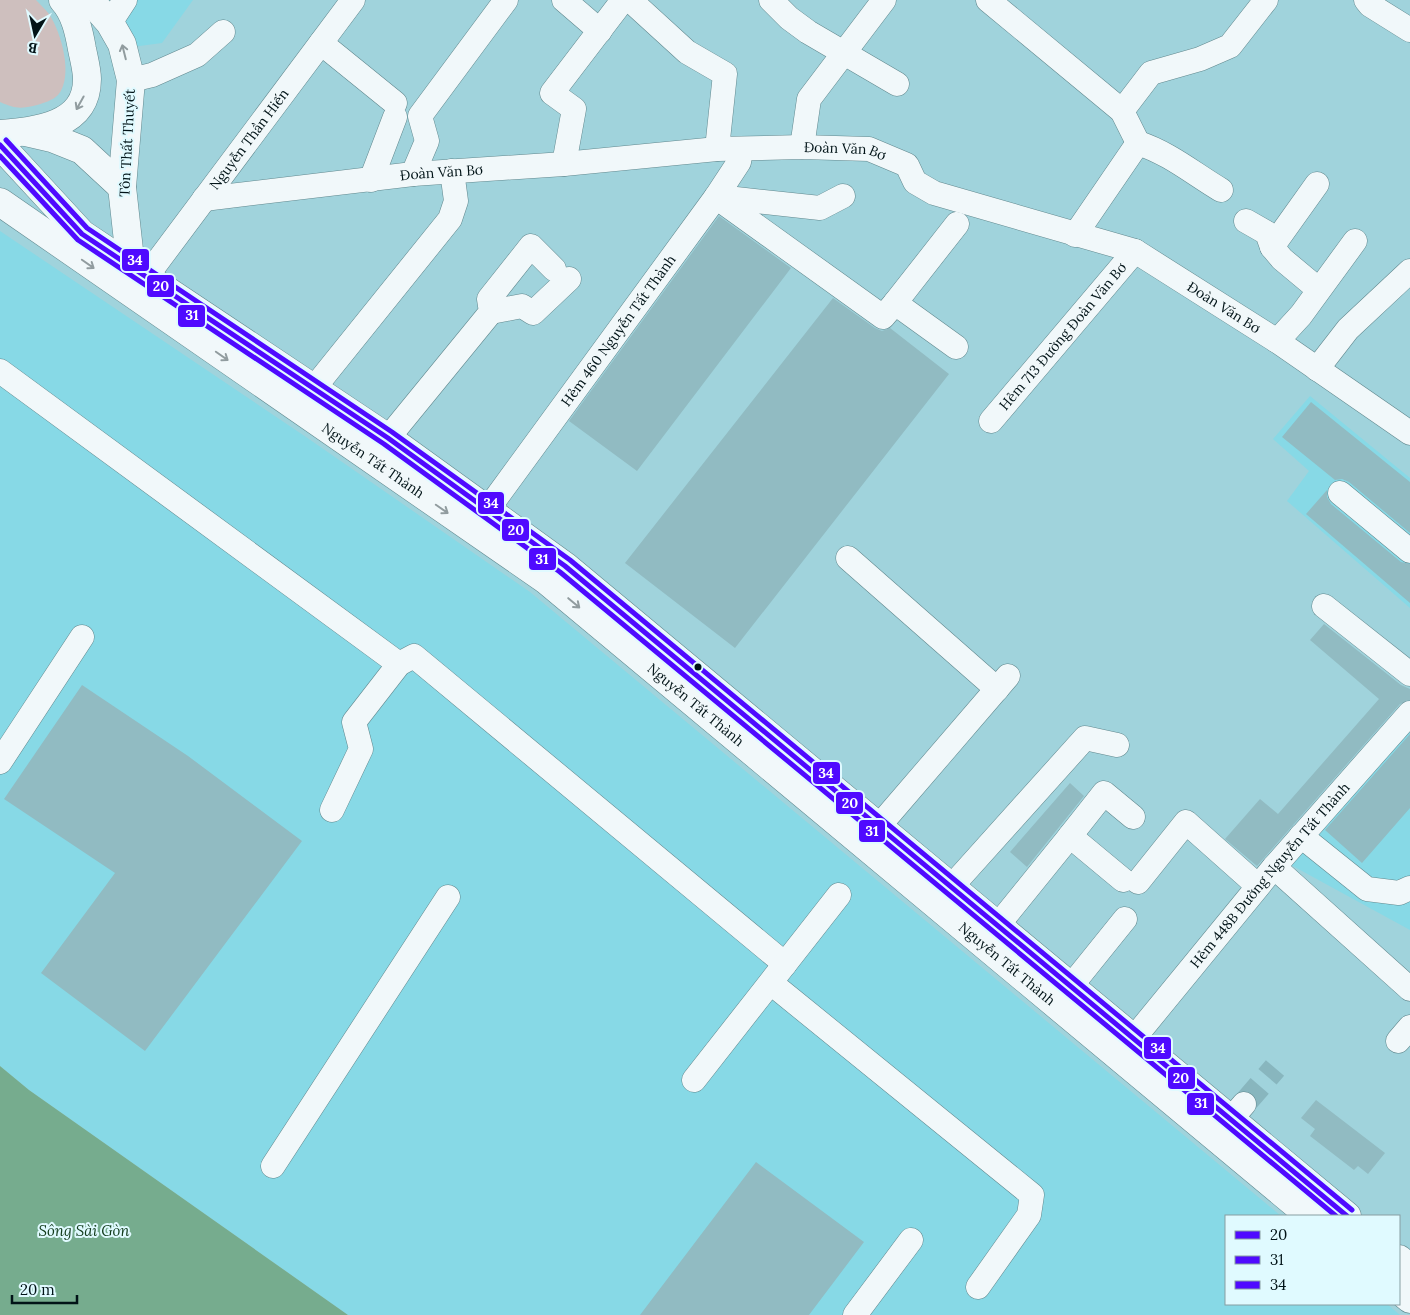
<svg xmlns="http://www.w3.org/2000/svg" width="1410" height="1315" viewBox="0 0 1410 1315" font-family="Lora,serif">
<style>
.built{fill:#87d9e6}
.green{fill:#cebfbe}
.water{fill:#76ac8e}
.building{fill:#91bbc2}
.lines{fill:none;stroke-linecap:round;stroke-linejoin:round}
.minor-tunnel{stroke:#88b6be;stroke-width:24;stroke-dasharray:24 12;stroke-linecap:butt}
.minor-casing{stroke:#61888e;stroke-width:25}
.major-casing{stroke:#61888e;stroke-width:29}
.minor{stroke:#f1f8fa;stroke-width:24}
.major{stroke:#f1f8fa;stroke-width:28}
.bus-1-casing{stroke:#e0faff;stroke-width:9}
.bus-2-casing{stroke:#e0faff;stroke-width:9}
.bus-3-casing{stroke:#e0faff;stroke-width:9}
.bus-1{stroke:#4f0aff;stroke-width:5}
.bus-2{stroke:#4f0aff;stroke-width:5}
.bus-3{stroke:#4f0aff;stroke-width:5}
.oneway{stroke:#919c9f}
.bus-dot{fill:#011317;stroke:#e0faff;stroke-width:2}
.labels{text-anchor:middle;stroke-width:4;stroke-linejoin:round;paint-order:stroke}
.street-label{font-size:14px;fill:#011317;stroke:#e0faff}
.water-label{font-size:15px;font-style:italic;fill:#103a1a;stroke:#e0faff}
.line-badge{stroke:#e0faff;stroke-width:2}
.badge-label{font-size:14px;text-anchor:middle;font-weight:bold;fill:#fff}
</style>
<rect width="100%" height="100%" fill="#a0d3dc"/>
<!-- built -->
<path class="built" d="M103,0H193L162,43L132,47Z
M0,231L306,437L530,592L1281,1216H1226V1304H1387L1400,1315H348L29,1090L0,1066Z
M1310,396L1410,478V608L1287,501L1309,471L1273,439Z
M1410,729V930L1291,865Z"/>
<!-- green -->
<path class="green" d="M0,0H36C40,4 45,9 49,14C61,32 74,76 58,95C53,100 44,103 37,105C20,109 16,109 0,102Z"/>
<!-- water -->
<path class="water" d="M0,1066L29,1090L348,1315H0Z"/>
<!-- building -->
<path class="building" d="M719,216L791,268L637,471L569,421Z
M833,298L875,328L882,331L890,328L949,374L735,648L625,563Z
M1311,402L1410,482V533L1349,482L1342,479L1335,480L1282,437Z
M1327,490V497L1331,504L1401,562L1410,564V603L1306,514Z
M1324,624L1401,685L1410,689V700L1400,704L1257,866L1225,839L1260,799L1278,814L1379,699L1310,640Z
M82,685L188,756L302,841L145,1051L41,973L115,873L4,799Z
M1410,734V808L1362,863L1325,830Z
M1070,783L1084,796L1027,867L1010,852Z
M1316,1100L1385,1153L1368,1174L1358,1166L1354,1170L1310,1136L1315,1129L1301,1118Z
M756,1162L864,1242L809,1315H640Z"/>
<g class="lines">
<!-- minor-tunnel -->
<path class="minor-tunnel" d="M1244,1104L1275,1068"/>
<defs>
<g id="minor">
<path d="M564,0L600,31"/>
<path d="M630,0L687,52L725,74L717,149"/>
<path d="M771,0L789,18L808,32L897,84"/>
<path d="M988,0L1122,111L1138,143"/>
<path d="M1366,0L1370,5L1410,30"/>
<path d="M110,23L125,0"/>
<path d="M321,43L395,103"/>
<path d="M131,80L152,75L197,55L223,32"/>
<path d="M1122,111L1151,73L1200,59L1230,46L1266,0"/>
<path d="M1138,143C1169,153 1194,174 1221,190"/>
<path d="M802,147L809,99L884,0"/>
<path d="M564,164L574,109L552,93L623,0"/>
<path d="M413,174L427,141L420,116L506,0"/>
<path d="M371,180L395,117"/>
<path d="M1317,184L1272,247L1282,259L1318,289"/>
<path d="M716,197L883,317L895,303L956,347"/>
<path d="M718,197L820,208L843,196"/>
<path id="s1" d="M204,199L413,174L564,164L717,149L802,147L869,149L907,165L915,182L934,193L1135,251L1277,341L1410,433"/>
<path d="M1246,221L1267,233L1272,247"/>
<path d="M1075,235L1138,143"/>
<path id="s2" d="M146,277L353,0"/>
<path d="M895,303L957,224"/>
<path d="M491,312L522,306L533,313L569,279"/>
<path d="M1277,341L1301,315L1355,241"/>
<path d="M1317,369L1348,329L1410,271"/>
<path d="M0,371L399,664"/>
<path d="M314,388L450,219L456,201L452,171"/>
<path id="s3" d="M991,421L1135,251"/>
<path d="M388,438L491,312L489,299L531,246L554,269"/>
<path d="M1340,493L1410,551"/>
<path id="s4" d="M488,509L716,197L739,162L741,149"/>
<path d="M848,558L997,689"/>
<path d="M1324,606L1410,674"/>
<path d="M0,762L82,637"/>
<path d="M332,810L361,749L354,722L399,664L414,656L785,964"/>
<path d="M879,826L1008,676"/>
<path d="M1070,836L1104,793L1133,817"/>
<path d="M1301,836L1367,889L1399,893L1410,888"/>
<path d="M1274,867L1410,989"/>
<path d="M1138,882L1186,822L1258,886"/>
<path d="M952,886L1085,738L1117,745"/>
<path d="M998,925L1070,836L1123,880"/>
<path d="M771,983L1032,1195L1029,1215L978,1287"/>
<path d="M1071,986L1125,919"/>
<path id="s5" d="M1134,1038L1274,867L1410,713"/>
<path d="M1398,1041L1410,1027"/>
<path d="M694,1080L839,895"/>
<path d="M1231,1119L1244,1104"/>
<path d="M273,1166L448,897"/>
<path d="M855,1315L911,1240"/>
</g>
<g id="major">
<path d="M90,0L110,23L122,44L131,80L122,187L131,268"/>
<path d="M26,132L52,138L82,150L122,187"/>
<path d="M0,134C35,131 87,127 87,79C87,70 84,59 82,49C79,32 75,13 63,0"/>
<path d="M0,145L82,234L388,438L565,566L1347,1216"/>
<path id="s6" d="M0,202L546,580L1310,1216"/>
<path d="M1399,1259L1410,1268"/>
<path d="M1399,1290L1410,1299"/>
</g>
</defs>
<!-- minor casing -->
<use href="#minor" class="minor-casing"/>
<!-- major casing -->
<use href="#major" class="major-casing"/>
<!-- minor -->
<use href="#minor" class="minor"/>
<!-- major -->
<use href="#major" class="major"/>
<defs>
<path id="bus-1" d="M0,145L82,234L388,438L565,566L1347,1216"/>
<path id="bus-2" d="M0,156L78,240L384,444L560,572L1336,1216"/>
<path id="bus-3" d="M6,140L87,228L392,432L570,560L1352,1210"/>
</defs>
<!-- bus-1 casing -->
<use href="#bus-1" class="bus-1-casing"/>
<!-- bus-2 casing -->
<use href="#bus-2" class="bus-2-casing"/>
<!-- bus-3 casing -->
<use href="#bus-3" class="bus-3-casing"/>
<!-- bus-1 -->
<use href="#bus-1" class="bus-1"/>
<!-- bus-2 -->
<use href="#bus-2" class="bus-2"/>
<!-- bus-3 -->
<use href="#bus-3" class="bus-3"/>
</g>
<!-- one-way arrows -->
<defs><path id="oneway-shaft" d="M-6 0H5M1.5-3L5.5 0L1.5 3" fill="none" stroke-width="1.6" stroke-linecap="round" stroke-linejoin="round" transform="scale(1.25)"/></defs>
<g class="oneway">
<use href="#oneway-shaft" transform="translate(124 52) rotate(-104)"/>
<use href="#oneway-shaft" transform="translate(80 103) rotate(119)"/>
<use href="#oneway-shaft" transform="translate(88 264) rotate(35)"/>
<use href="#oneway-shaft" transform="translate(222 356) rotate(35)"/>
<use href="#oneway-shaft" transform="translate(442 509) rotate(35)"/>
<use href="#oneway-shaft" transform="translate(574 603) rotate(40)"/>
</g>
<!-- markers -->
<circle class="bus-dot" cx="698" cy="667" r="4.5"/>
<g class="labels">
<!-- street labels -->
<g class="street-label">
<text dy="5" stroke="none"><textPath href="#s2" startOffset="172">Nguyễn Thần Hiến</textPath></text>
<text transform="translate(127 143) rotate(-87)" y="5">Tôn Thất Thuyết</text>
<text dy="5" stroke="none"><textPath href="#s1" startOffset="644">Đoàn Văn Bơ</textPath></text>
<text dy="5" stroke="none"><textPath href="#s1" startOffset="239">Đoàn Văn Bơ</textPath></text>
<text dy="5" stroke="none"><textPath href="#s1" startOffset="1064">Đoàn Văn Bơ</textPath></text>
<text dy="5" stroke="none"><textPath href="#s4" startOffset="221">Hẻm 460 Nguyễn Tất Thành</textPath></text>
<text dy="5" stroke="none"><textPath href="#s3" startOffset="111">Hẻm 713 Đường Đoàn Văn Bơ</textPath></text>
<text dy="5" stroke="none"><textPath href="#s6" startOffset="454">Nguyễn Tất Thành</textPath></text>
<text dy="5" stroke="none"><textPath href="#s6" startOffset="859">Nguyễn Tất Thành</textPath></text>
<text dy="5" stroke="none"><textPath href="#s5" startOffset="212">Hẻm 448B Đường Nguyễn Tất Thành</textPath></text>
<text dy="5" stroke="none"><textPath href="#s6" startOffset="1264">Nguyễn Tất Thành</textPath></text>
</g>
<!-- water labels -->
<g class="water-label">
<text x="84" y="1236">Sông Sài Gòn</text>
</g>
</g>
<g class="line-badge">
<rect x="121" y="248" width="29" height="24" rx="5" fill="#4f0aff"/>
<rect x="146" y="274" width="29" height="24" rx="5" fill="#4f0aff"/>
<rect x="177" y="304" width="29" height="24" rx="5" fill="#4f0aff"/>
<rect x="477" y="491" width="28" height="24" rx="5" fill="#4f0aff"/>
<rect x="501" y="518" width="29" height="24" rx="5" fill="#4f0aff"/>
<rect x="528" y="547" width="29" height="24" rx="5" fill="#4f0aff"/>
<rect x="812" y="761" width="29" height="24" rx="5" fill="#4f0aff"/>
<rect x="835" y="791" width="29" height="24" rx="5" fill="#4f0aff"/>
<rect x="858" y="819" width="28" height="24" rx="5" fill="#4f0aff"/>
<rect x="1143" y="1036" width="29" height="24" rx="5" fill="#4f0aff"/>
<rect x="1167" y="1066" width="29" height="24" rx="5" fill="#4f0aff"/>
<rect x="1186" y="1092" width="29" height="24" rx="5" fill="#4f0aff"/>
</g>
<g class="badge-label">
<text x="135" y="265">34</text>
<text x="161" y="291">20</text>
<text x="192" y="320">31</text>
<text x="491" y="508">34</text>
<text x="516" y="535">20</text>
<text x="542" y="564">31</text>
<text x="826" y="778">34</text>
<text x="850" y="808">20</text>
<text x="872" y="836">31</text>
<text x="1158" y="1053">34</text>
<text x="1181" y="1083">20</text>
<text x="1201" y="1108">31</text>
</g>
<!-- legend -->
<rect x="1225" y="1215" width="175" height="90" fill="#e0faff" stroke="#879ea2"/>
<rect x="1235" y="1231" width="25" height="8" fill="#4f0aff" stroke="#879ea2"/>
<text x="1270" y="1240" font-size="15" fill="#011317">20</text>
<rect x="1235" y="1256" width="25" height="8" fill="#4f0aff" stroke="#879ea2"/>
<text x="1270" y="1265" font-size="15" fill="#011317">31</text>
<rect x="1235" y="1281" width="25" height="8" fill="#4f0aff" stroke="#879ea2"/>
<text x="1270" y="1290" font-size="15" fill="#011317">34</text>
<!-- north arrow -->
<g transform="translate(35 35) rotate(189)" stroke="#e0faff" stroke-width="4" paint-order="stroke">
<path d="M0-4L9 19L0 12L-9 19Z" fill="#011317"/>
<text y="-8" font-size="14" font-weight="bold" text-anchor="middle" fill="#011317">B</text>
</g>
<!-- scale -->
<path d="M12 1295v8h65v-8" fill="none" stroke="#011317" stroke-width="2.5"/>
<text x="20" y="1295" font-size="15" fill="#011317" stroke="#e0faff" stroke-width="4" paint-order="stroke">20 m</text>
</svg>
